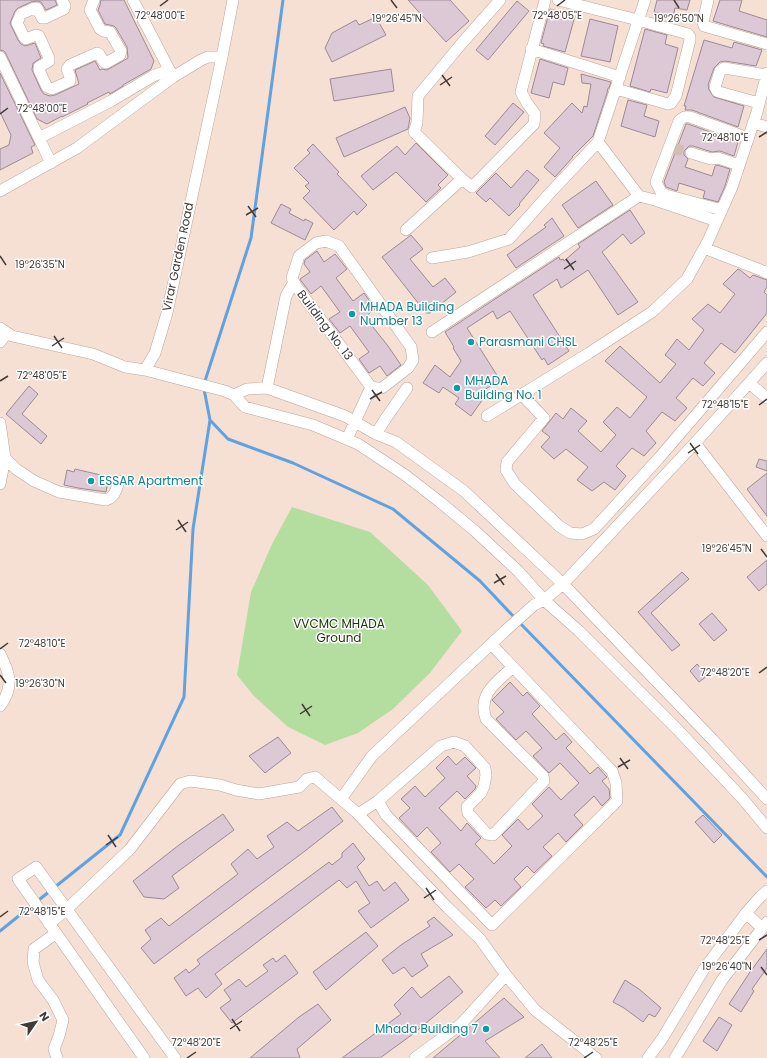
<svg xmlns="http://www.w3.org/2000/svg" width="767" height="1058" viewBox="0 0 767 1058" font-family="Poppins,sans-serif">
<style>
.green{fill:#b4de9f}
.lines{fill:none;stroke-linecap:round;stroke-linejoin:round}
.stream{stroke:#5fa2e2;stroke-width:3}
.building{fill:#ddc8d5;stroke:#9d8995}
.minor-tunnel{stroke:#d2bfb4;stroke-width:11;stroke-dasharray:11 5.5;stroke-linecap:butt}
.minor-casing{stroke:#baa59a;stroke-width:12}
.minor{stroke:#fff;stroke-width:11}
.ticks{fill:none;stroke:#433a36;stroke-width:1.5}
.culture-dot{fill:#0f9aa8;stroke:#fff;stroke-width:1.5}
.labels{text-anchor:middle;stroke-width:3;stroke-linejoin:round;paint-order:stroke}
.street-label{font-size:12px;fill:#433a36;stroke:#fff}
.culture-label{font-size:12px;fill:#0d838f;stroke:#fff;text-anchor:start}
.park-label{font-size:12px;fill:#163500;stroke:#fff}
.ticks-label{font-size:10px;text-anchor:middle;fill:#433a36;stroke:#fff;stroke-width:3;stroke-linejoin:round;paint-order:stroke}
</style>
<rect width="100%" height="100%" fill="#f6e0d4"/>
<!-- green -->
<path class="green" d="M292,507L370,532L428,585L462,631L430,673L393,709L358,733L325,745L288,727L253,695L237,675L251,592L272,544Z"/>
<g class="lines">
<!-- stream -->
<path class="stream" d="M204,384L251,238L283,0
M204,389L210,420L228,439L293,463L393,509L480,581L515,618
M519,622L767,877
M0,931L120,835L184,697L193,529L210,420"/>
</g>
<!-- building -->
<path class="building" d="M0,0H55L57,5L46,10L41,2L37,1L31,2L18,8L15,11L10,23L18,40L21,44L25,46L35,43L41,58L33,63L32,70L41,90L44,94L50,96L55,95L79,84L75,70L95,61L100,70L102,69L107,70L123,61L128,58L127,47L116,28L114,26L105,24L98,10L100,5L101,0H124L154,61L151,69L123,85V86L110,94L109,92L87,103L88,104L62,117V116L47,124L37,119L6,54L4,51L0,50Z
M408,0H450L469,21L446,42Z
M657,0H690L687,10L675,8L673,17L654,12Z
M720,0H742L739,11L767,20V37L713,21Z
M517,1L529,11L488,60L476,50Z
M550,9L575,16L565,52L543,46L544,44L541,43Z
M376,17L386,35L332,62L325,48L332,33L356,20L359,25Z
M590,19L618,26L610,62L581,56Z
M645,29L667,35L665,44L678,48L667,93L651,89L650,92L630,86Z
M704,40L732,48L734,42L762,50L756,66L725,61L720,62L714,68L708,85L709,90L714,97L744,106L738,127L692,110H685L686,106H684Z
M540,59L568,68L564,85L553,82L549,98L531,93Z
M391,69L394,91L334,101L330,79Z
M0,73L35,145L31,147L33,153L0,170V149L9,145L11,135L0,112Z
M581,74L611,82L609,88H608L607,93L593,136L572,157H573L555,177L544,167L560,148L544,133L572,103L582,113L584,106L587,107L591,84L582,83Z
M628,100L647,105L644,116L659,121L655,137L621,126Z
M513,103L524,112L495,145L485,136Z
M405,107L410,118L408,129L344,157L336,138Z
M686,124H688L738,142L734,156L720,151L712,152L693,146H689L684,151V155L688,159L685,167L712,176L715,166L717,165L730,169L725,186L718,202L703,198L705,191L679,183L677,191L666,187L664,182Z
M416,143L448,175L438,185L441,188L426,202L396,172L373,190L361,176L397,146L405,155Z
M313,144L339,172L337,174L367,205L357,215L354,211L334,230L303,198L310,191L305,186L309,183L294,168L310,153L307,150Z
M527,170L539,180L519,204L520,205L509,216L490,198L486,202L476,193L496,173L511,188Z
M596,181L613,205L578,228L562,205Z
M281,204L291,209L289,213L304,221L305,219L313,223L305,240L271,223Z
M630,210L645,233L631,244L623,234L602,252L638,302L618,315L588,270L561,288L557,279L533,295L569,351L548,365L544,358L542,360L510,311L497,319L493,311L467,328L500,380L476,395L483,399L471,416L455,404L459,398L443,387L439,393L423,383L435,365L450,377L461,361L453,348L454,347L445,332L559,257L560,260L563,259L564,261L580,247L578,244Z
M552,218L564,236L516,268L507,255L546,227L544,225Z
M411,235L423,249L410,259L433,287L445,278L456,292L430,313H426L382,257Z
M317,251L324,262L335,254L347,269L336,278L353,301L364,293L375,309L365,317L388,346L401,365L387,376L380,366L369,373L359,359L369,352L350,326L340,333L329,319L340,312L321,286L311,294L302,282L300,279L310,272L304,264L305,260Z
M738,269L740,270L750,278L753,275L767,280V287L764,292L767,295V313L735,353L721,343L704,363L715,373L703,386L693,378L676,398L687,408L675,421L662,412L646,431L656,443L644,456L632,448L616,466L626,476L615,490L604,482L592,491L577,480L588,467L566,449L554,459L541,447L550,437L542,431L556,413L563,419L571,408L587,421L578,431L601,452L616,435L603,422L617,407L630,418L647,397L605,361L620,346L660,383L676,364L665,355L677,339L689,350L704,330L692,319L708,304L720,313L735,294L723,284Z
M29,386L38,394L22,414L47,436L41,444L6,414Z
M759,459L767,461V471L756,467Z
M75,469L109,477L106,492L78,488L64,485L67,470L74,472Z
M767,473V516L747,489Z
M767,560V584L759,591L747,577Z
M682,572L689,579L651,613L680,645L672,651L638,612Z
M712,613L727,630L714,641L699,624Z
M697,664L707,676L699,682L690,671Z
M510,682L523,696L527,692L540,706L532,714L556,740L564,733L572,742L566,748L590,774L598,767L606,776L607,777L602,781L609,789L610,798L602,806L594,796L574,815L583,825L566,842L558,833L543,847L552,856L534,873L527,866L514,879L521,887L501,906L495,900L486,908L465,887L474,879L459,864L450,872L431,852L441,843L427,827L417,837L399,818L410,808L401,799L415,786L425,797L445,778L436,768L448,756L456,765L465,757L476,768L467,776L476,786L475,789L465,799L457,791L439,808L461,831L467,823L481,838L475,844L494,864L512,846L502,835L518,819L528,830L543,816L532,804L549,787L561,800L579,783L560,763L549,773L533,756L542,748L526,731L516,740L496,719L504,712L492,700Z
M278,737L291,753L265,773L249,756Z
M332,807L343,821L305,851L154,964L141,948L151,939L145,930L161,918L169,926L238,874L231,864L248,849L257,859L274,847L267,836L287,822L298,831Z
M223,814L234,830L172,876L179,888L164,899L144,897L133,881L179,845Z
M703,815L722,835L714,843L695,822Z
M353,843L365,859L357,867L369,886L377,881L384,891L395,882L409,900L371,928L358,911L370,903L356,881L347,888L339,880L215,974L222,984L206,998L198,988L186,996L174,978L186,969L189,973L200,964L197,960L329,862L332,865L342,857V853Z
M434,917L453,935L421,954L428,966L412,977L404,967L393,974L382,960L401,945L430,926L427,922Z
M366,932L378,946L326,990L313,972Z
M767,949V968L752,989L754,991L741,1012L729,1004L750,972Z
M285,955L298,973L232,1023L220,1008L231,1000L224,990L239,979L246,987L268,971L263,965L273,958L276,962Z
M449,976L463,992L413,1034L380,1058H342L401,1014L394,1005L412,987L421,998Z
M625,980L639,989L661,1008L655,1017L649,1014L643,1022L624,1008L613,1002Z
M504,998L524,1017L485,1041L500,1058H433Z
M318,1004L331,1020L297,1049L300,1058H250L299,1017Z
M719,1017L732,1025L717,1051L703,1041Z
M542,1044L552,1058H525Z"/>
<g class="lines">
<!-- minor-tunnel -->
<path class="minor-tunnel" d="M672,148L691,153"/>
<defs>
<path id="minor" d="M62,0L65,6L64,9L45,18H42L37,8H34L21,14L17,23L24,37L26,39L36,35L39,36L49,58V61L39,67V70L47,87L52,89L70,81V77L67,69L70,65L97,53L99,54L104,62L106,63L120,55L121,51L110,32L103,31L100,29L90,10L94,0
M133,0L172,75
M500,0L462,43L418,96L417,123L414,132L462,179L472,187L534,124L535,114L527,103L521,92L545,0
M558,0L638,20L688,34L690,37V40L676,96L671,103L668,104L616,89
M708,0L703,22L704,26L767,44
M531,49L620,77
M0,57L51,163
M759,103L719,92L717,91L715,87L720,71L724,68L766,75
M753,123L767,127
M39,138L111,101L153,76L169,70
M598,142L639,196
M691,153L711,159L718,158L739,165
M0,191L77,148L173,77L201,60L208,57H222
M722,210L666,195L661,192L656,182L679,121C683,117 685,116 690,117L748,138
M406,230L462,179
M704,248L763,271L767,273
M432,258L468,252L509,239L549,194L598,142L645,0
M0,328L12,336L93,354L125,367L145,370L155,353L167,313L222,57L233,0
M432,332L639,196L655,200L717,221
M0,342L7,333
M145,370L225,391L234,395L245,407L313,425L358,444L405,475L440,502L475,531L518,571L544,600L579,631L678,730L742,798L767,828
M749,383L767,398
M267,388L286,296L294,282
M234,395L247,389L267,388L345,416L376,434L396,442L464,491L563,584L713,740L767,799
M522,395L544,418L507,462L506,470L515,484L559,526L570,533L582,534L594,529L659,458L767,332
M487,416L589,353L652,312L687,279L708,241L732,187L757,112L767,73
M0,423L5,458L0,484
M376,434L386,418L407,388
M347,439L371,387L296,286L292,278L299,256L316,243L326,241L339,246L411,347L413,360L408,368L382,388H377L371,387
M695,443L767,536
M5,458L16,469L34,481L59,492L106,500C115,497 116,490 119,481
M491,644L612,771L616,783L617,801L492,925L386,815L378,801L441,746L454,742L465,746L485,768L486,775L484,786L481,793L467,807L468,813L487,834L493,835L544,781L543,776L486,719C477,694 497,682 513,667
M0,654C10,673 14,688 0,706
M341,799L372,756L505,631L534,605L544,600L563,584L695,443L767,363
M358,814L378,801
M746,913L762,928
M49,924L67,909L130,849L180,784L190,781L220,785L236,790L259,794L299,787L307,779L315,777L356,812L446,906L480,939L506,975L535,1010L596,1058
M55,934L34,949L33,962L38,980L53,1000L63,1020L59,1036L54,1049L57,1058
M144,1058L18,879L36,867L175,1058
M415,1058L461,1024L506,975
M648,1058L662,1039L704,969L746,913L760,897L767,891
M675,1058L722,980L767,922"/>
</defs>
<!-- minor casing -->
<use href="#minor" class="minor-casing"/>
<!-- minor -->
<use href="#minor" class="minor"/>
</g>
<!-- ticks -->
<path class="ticks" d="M391,0L397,8M674,0L679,8M160,6L168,0M557,6L565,0M442,75L450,86M440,85L452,77M0,114L8,108M759,137L767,132M248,206L256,217M246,215L258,208M0,256L6,265M566,259L574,270M564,269L576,261M54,336L62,348M52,346L64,338M0,381L8,376M372,390L380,401M370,399L382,392M759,405L767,399M690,443L698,454M688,453L700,445M178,520L186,532M176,530L188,522M761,549L767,557M496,574L504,585M494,583L506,576M0,649L8,643M759,673L767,667M0,675L6,683M302,704L310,716M300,714L312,706M620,758L628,769M618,767L630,760M108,835L116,847M106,845L118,837M426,888L434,900M424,898L436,890M0,917L8,911M759,940L767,935M761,967L767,975M232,1019L240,1031M230,1029L242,1021M187,1058L196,1052M584,1058L593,1052"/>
<!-- markers -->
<g class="culture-dot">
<circle cx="352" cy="314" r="4"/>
<circle cx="471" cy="342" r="4"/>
<circle cx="457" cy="388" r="4"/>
<circle cx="91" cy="481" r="4"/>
<circle cx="486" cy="1029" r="4"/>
</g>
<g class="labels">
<!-- street labels -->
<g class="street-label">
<text transform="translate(178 257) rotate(-78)" y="4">Virar Garden Road</text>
<text transform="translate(325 325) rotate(53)" y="4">Building No. 13</text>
</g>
<!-- culture labels -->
<g class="culture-label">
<text x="360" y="311">MHADA Building<tspan x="360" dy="14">Number 13</tspan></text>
<text x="479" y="346">Parasmani CHSL</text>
<text x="465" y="385">MHADA<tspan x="465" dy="14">Building No. 1</tspan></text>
<text x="99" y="485">ESSAR Apartment</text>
<text x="478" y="1033" text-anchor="end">Mhada Building 7</text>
</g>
<!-- park labels -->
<g class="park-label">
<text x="339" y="628">VVCMC MHADA<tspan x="339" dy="14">Ground</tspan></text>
</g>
</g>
<g class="ticks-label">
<text x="557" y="19">72°48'05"E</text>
<text x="160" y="19">72°48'00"E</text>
<text x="397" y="22">19°26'45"N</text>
<text x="679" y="22">19°26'50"N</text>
<text x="42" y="112">72°48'00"E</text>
<text x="725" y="141">72°48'10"E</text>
<text x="40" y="268">19°26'35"N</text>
<text x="42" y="379">72°48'05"E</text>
<text x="725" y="408">72°48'15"E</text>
<text x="727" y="552">19°26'45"N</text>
<text x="42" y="647">72°48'10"E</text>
<text x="725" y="676">72°48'20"E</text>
<text x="40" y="687">19°26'30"N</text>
<text x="42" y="915">72°48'15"E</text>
<text x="725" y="944">72°48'25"E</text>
<text x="727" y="970">19°26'40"N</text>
<text x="196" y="1046">72°48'20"E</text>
<text x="593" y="1046">72°48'25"E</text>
</g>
<!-- north arrow -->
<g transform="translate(36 1022) rotate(56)" stroke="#ffffff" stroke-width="3" paint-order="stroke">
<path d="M0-3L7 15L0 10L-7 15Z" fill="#433a36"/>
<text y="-6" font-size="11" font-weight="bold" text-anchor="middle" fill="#433a36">N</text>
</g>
</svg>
